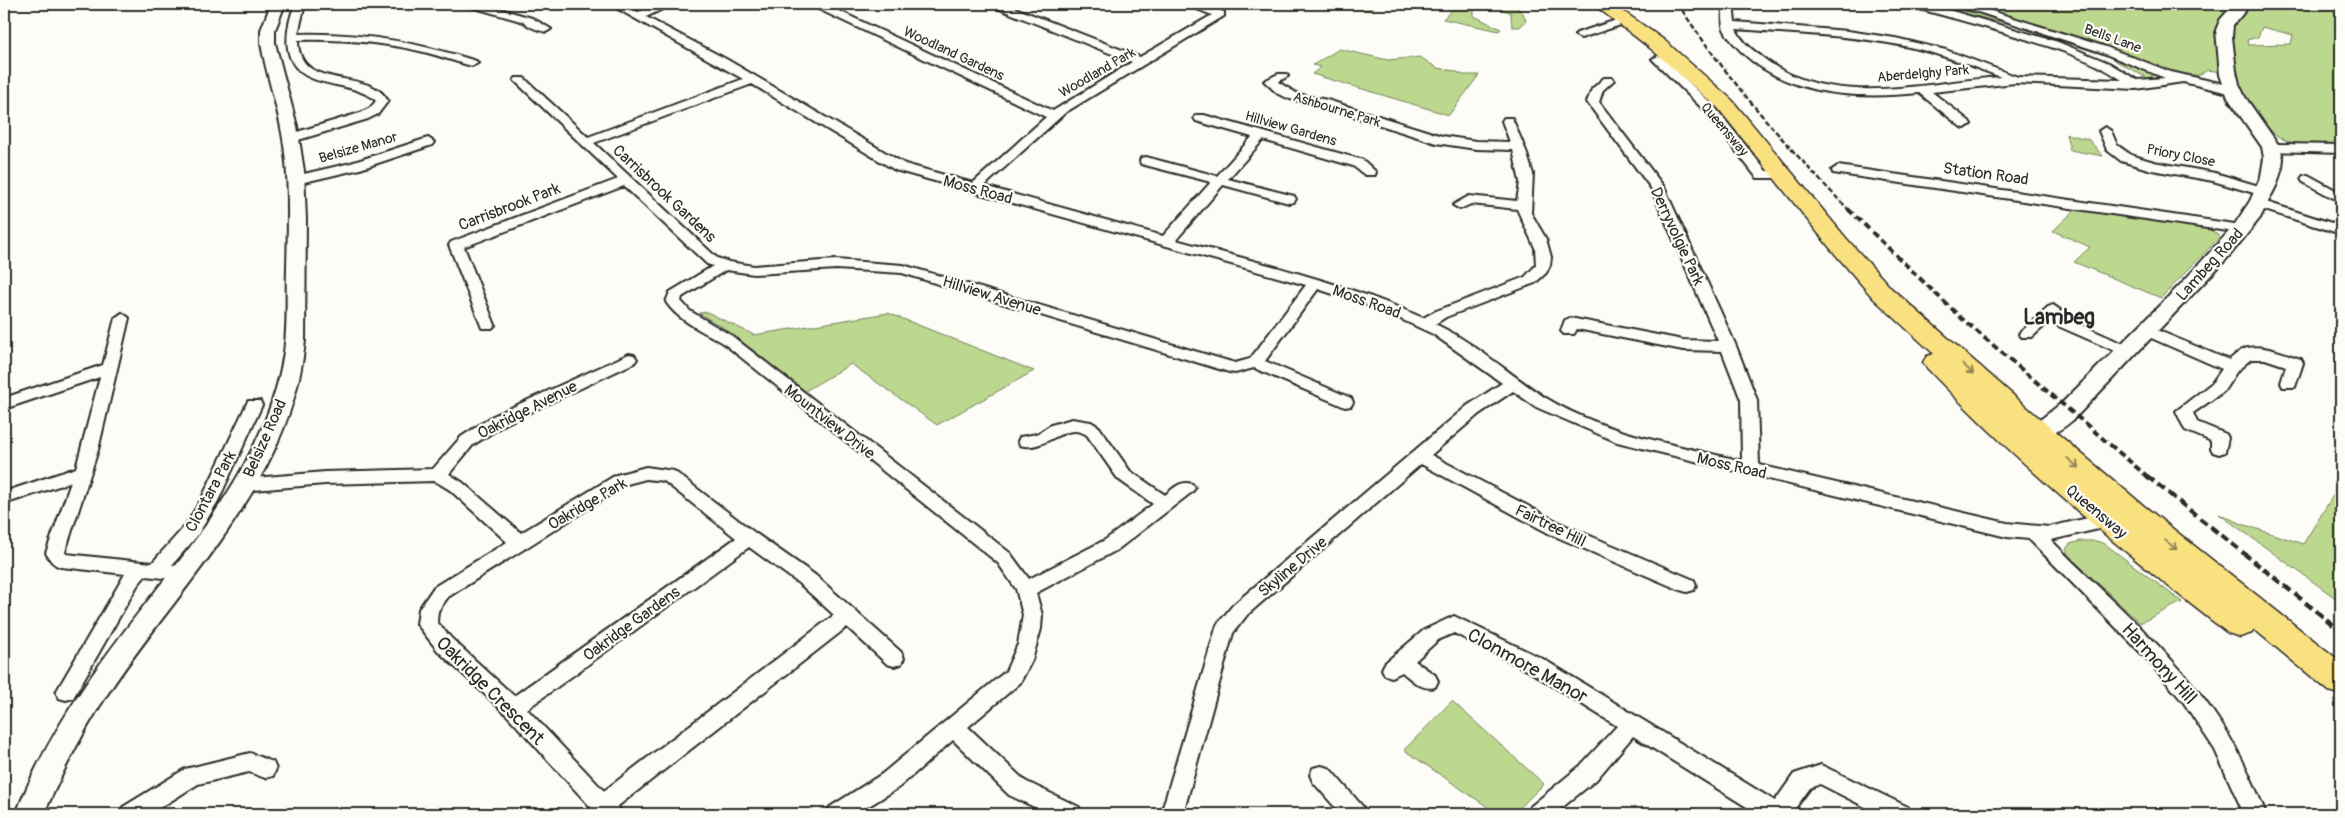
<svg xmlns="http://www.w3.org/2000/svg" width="2345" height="818" viewBox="0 0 2345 818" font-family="Pangolin,sans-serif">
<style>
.green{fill:#bcd78e;stroke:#74815c;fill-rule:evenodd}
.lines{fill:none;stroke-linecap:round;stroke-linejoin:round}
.minor-casing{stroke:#2b2b2b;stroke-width:4}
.tertiary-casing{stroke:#2b2b2b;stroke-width:4}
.secondary-casing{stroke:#2b2b2b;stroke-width:4}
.trunk-casing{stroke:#2b2b2b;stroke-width:3}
.minor{fill:#fdfcf7;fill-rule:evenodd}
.tertiary{fill:#fdfcf7;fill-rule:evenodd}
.secondary{fill:#fdfcf7;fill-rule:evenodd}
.trunk{fill:#fae180;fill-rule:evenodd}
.rail-far2{stroke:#2b2b2b;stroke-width:2.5;stroke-dasharray:5.5 2.5;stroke-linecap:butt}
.rail-far1{stroke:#2b2b2b;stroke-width:4;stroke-dasharray:7 4;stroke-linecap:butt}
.rail{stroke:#2b2b2b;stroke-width:4.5;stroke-dasharray:9 4.5;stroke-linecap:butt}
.oneway{stroke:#928656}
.labels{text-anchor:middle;stroke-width:4.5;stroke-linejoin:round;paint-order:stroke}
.far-street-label{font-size:14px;fill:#2b2b2b;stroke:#fdfcf7}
.street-label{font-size:16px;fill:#2b2b2b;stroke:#fdfcf7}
.near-street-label{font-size:19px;fill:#2b2b2b;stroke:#fdfcf7}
.district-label{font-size:21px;font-weight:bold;fill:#2b2b2b;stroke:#fdfcf7}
</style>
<rect width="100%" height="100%" fill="#fdfcf7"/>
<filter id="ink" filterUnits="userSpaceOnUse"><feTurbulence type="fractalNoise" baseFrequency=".02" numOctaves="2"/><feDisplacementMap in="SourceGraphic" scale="10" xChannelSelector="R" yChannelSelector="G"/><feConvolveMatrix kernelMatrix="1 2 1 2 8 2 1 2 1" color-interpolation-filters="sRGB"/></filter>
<g filter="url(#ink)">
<!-- green -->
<path class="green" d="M1307,4H1377L1370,10Z
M1457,4H1474V16L1501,29L1499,31L1443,19Z
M1493,4H1513L1523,13L1526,21L1520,27H1512L1511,13Z
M1926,4H2341V144C2324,144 2303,147 2287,141C2265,134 2244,95 2236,74L2207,70L2199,75H2187L2169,71L2147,78L2107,56L2013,25ZM2262,27L2293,35L2291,44L2248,45L2247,40L2258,37Z
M1339,49L1388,60L1420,57L1437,68L1455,71L1463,75H1479L1449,115L1312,74L1321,67L1313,65Z
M2066,134L2088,139L2103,156L2070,150Z
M2077,208L2205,226L2220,237L2161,298L2074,262L2090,247L2053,231Z
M707,312L754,335L888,313L1034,371L937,425L851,364L805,391L727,330L699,313Z
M2341,483V602L2219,514L2245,525L2303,544Z
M2080,541H2096L2105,544L2182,602L2140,623L2068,555L2066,549L2070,544Z
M1452,701L1544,784L1513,814H1498L1404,750Z"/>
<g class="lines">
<defs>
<path id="minor" d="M295,4H305L298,34C360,32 417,42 476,61L478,63L472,66C456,62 440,56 424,52C382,42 340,39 298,40C298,94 370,66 388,101L378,114L368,119L295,141H287L285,138L287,135L360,113L370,108L376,101C371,95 363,93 356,90C341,85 325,84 311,78C280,65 285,30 295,4Z
M467,4H483L532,18L551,29L546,32C538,30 530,28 524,22L468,6Z
M609,4H622L638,12L659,4H673L646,17L726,59L905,164L973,183L1046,117L812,6L811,4H824L1053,111L1132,62L992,6L991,4H1005L1140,57L1212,15L1189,6L1188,4H1202L1224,12V16L1066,112L984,186L1163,236L1211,182L1141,164L1140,161L1141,158L1146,157L1217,176L1252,137L1196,121L1194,118L1196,115H1204L1363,160L1376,172L1375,175H1365L1353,166L1263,140L1228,179L1294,196L1296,199L1294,202L1289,203L1223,185L1176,240C1259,263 1344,282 1423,318L1436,311L1525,277L1536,265L1535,248L1517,209L1471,204L1460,209L1453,205L1469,196L1517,201L1520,182L1513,150L1476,149L1436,143L1321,106L1290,99L1278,94L1264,81L1278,74H1286L1288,76L1278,82L1298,94L1327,100L1442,136L1476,141L1510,142L1502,121L1504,118H1512L1526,151L1533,174L1531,213L1546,239L1551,257L1550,265L1546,273L1535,283L1446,317L1435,324C1473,341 1511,376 1546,398C1605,434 1677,445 1742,461L1741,400L1722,351L1683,350L1577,329L1574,334H1564L1561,331L1565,320L1570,318L1683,340L1718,341L1651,188L1587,102L1592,89L1604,78H1612L1614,80L1603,90L1599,102L1664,187L1736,346L1757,400L1759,465L2007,523L2049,527L2114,512L2120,514L2123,519L2120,524L2051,540C2110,601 2176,653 2222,725C2240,752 2254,784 2266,814H2244L2215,750L2184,703L2145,657L2029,539L2007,537L1617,442L1536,407L1513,391L1479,414L1431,455L1562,524L1694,580L1696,585L1694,590L1687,592L1680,590L1550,534L1421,464L1247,615L1233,633L1183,814H1161L1217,625L1233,605L1467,406L1502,383L1433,334L1379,309L1318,289L1265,361L1351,398L1353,402L1351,406L1345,407L1254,368L1235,373L1229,372L902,273L836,269L754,274L726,270L682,297L681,301L690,311L732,336L1010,553L1029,579L1105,540L1153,504L1118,479L1087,435C1064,420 1046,453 1020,445L1018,441L1020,437L1037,434L1051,425L1072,419L1091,422L1099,427L1130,471L1165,495C1174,488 1181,480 1192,484L1195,488L1192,492L1117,550L1036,593L1042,615L1041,629L1032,660L1020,683L968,727L1025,781L1079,807L1082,814H1049L1009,795L953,740L898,788L856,814H827L830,807L882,774L1006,671L1018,644L1023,615L1016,589L998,563L722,342C702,331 679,321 666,302L670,292L713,266L707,264L624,186L464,247L495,325L492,328H482L449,245L451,242L618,179L516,82L514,80L516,78H524L588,137L743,79ZM752,84L895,170L1306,285L1250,359L1235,363L903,265L836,260L754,266L729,262L717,258L594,143Z
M1723,4H1733L1735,22L1848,31L1895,38L1946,50L2018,77L2122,80C2092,59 2055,48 2019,37C1983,26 1946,16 1908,6L1907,4H1926L1938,7L2058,42L2109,63L2137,80L2165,78L2098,51L1978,12L1950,6L1949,4H1969L2106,47L2171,72L2237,87L2239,90L2233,94L2183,82L2136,89L2015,83L1932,92L1969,121L1971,124L1965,128L1961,127L1919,93C1859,99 1790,97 1743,53C1736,46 1725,35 1723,26C1722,21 1723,10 1723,4ZM1736,29C1797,34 1859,35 1918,49C1946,56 1974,67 2001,77C1924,82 1829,111 1762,57C1752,50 1741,41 1736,29Z
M1626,17L1631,20L1630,22L1581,38L1575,35L1577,33Z
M1658,56L1662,57L1713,105L1766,171L1788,172L1789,175L1788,178H1757L1705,111L1654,61L1652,59Z
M2105,127L2111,131L2117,145L2131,155L2154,162L2215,173L2269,189L2271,192L2264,196L2213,181L2152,170L2121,161L2107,150L2099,131Z
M428,138L434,142L432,145L360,169L296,184L289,180L291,177L351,163Z
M2272,144L2341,145V153L2268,151L2266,148L2268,145Z
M1838,166L2241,225L2248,229L2241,233L1833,173L1832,170Z
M2308,175L2341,193V202L2303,182L2301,179L2303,176Z
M2257,199L2341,226V234L2252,206L2250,203L2252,200Z
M2053,305L2060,310L2057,314L2132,348L2135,351L2132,354H2122L2049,322L2032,337H2022L2019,334L2022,331L2048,307Z
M122,313L129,318L98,450L65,552L66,554L152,563L185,526L201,500L248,401H260L262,405L218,501L197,536L172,565L190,568L192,573L190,578L183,580L145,576L137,586L73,698L66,700L59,698L56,692L125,574L61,567C53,565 50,560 46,553L71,482L4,504V492L76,468L100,377L4,409V398L103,365L115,318Z
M2147,326L2229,360C2233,357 2237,353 2242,350C2259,342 2284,354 2301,359L2303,363L2295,387H2283L2281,383L2286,366L2265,359H2251L2237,371L2224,391L2193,413L2197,422L2226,434L2228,438L2225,452L2219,454L2213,452L2211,448V441L2185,430L2176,411L2212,383L2222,369L2142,334L2139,331L2142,328Z
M629,354L634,355L637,359L634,363L505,424L473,445L449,474L462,482L521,533L616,475L646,467L674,471L755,533L815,575L901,652L904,658L901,664L894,666L887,664L847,627L618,806L622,814H597L506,714L438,651L417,624L419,609L434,587L507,542L450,490L435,481L325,484L243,491L237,489L234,485L237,481L243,479L325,472L433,469L461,437L493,416ZM646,479L664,481L736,538L514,696L452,639L437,622L438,611L448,597L627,484ZM749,547L801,585L834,615L604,791L527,709Z
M1454,616L1543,659L1775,801L1794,774L1821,765L1908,807L1911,814H1879L1820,784L1810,788L1791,814H1758L1633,736L1596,780L1554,814H1527L1530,807L1580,766L1617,726L1529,671L1454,633L1438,640L1415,661L1435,675L1438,681L1435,687C1422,691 1412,680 1402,672L1392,677L1385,675L1382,669L1385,663L1424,630Z
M250,753L273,762L276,769L273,776L265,778L249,772L198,784L150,814H120L123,807L185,769Z
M1321,766L1329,768L1363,807L1366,814H1341L1313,782L1310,775L1313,768Z"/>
<path id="tertiary" d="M271,4H285L275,30V43L297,126L304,171L306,220L305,341C292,478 186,579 112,687C85,727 63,770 44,814H16C52,720 115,642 177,564C226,501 272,432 284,352C288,324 286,295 287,267C288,224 290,181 283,139C278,106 266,75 261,43V30Z"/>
<path id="secondary" d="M2234,4H2251L2233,25L2232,37L2236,71L2239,84L2245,97L2280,147L2283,158L2282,168L2277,184L2260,218L2230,255L2073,420C2050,439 2037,442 2008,434L2005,428L2008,422L2017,420L2036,423L2063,402L2180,285L2233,227L2250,201L2261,176L2264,158L2262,147L2228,98L2220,75L2216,30L2220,20Z"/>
<path id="trunk" d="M1593,4H1613L1664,40L1732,100L1846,238L1892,289L2046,424L2144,506L2341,662V695L2329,691L2254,629L2252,633L2240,637L2228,633C2122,551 2020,466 1927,368L1923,362L1927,356L1934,354L1874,299L1830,248L1718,108L1650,48Z"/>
</defs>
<!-- minor casing -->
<use href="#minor" class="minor-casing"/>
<!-- tertiary casing -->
<use href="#tertiary" class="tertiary-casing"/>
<!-- secondary casing -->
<use href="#secondary" class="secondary-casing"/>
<!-- trunk casing -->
<use href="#trunk" class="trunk-casing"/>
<!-- minor -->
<use href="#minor" class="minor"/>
<!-- tertiary -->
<use href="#tertiary" class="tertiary"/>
<!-- secondary -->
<use href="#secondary" class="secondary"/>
<!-- trunk -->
<use href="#trunk" class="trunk"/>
<!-- rail-far2 -->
<path class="rail-far2" d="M1678,4C1727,79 1786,146 1849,210"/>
<!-- rail-far1 -->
<path class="rail-far1" d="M1848,209L1960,317L2148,477"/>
<!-- rail -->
<path class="rail" d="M2147,476L2341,631"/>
</g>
<!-- one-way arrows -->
<defs><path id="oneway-shaft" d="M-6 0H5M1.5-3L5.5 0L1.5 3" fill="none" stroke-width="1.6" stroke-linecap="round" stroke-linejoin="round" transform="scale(1.25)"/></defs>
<g class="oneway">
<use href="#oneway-shaft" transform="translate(1968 369) rotate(42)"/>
<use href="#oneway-shaft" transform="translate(2073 463) rotate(41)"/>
<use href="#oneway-shaft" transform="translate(2171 545) rotate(39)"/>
</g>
</g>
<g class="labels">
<!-- far-street labels -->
<g class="far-street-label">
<text transform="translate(2113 38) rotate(20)" y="5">Bells Lane</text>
<text transform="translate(954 53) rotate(25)" y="5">Woodland Gardens</text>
<text transform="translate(1097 72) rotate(-30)" y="5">Woodland Park</text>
<text transform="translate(1923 73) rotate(-5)" y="5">Aberdelghy Park</text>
<text transform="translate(1337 109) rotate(17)" y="5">Ashbourne Park</text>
<text transform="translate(1291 128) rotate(16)" y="5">Hillview Gardens</text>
<text transform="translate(1725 129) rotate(50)" y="5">Queensway</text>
<text transform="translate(358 147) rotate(-16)" y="5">Belsize Manor</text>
<text transform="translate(2181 155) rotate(11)" y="5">Priory Close</text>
</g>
<!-- street labels -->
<g class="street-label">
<text transform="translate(1986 173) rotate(8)" y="6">Station Road</text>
<text transform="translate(978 189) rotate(15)" y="6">Moss Road</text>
<text transform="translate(665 193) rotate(43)" y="6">Carrisbrook Gardens</text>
<text transform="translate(509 206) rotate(-21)" y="6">Carrisbrook Park</text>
<text transform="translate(1678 236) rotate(65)" y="6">Derryvolgie Park</text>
<text transform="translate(2209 264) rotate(-48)" y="6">Lambeg Road</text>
<text transform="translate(992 295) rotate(17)" y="6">Hillview Avenue</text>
<text transform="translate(1367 301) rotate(20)" y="6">Moss Road</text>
<text transform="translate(527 409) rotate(-27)" y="6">Oakridge Avenue</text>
<text transform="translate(830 421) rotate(38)" y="6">Mountview Drive</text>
<text transform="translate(264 438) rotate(-66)" y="6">Belsize Road</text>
<text transform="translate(1732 465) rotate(13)" y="6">Moss Road</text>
<text transform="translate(210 491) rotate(-62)" y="6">Clontara Park</text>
<text transform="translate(587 503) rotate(-30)" y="6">Oakridge Park</text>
<text transform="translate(2097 511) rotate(40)" y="6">Queensway</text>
<text transform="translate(1551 525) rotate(26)" y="6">Fairtree Hill</text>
<text transform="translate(1292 566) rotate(-40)" y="6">Skyline Drive</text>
<text transform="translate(631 623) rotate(-36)" y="6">Oakridge Gardens</text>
</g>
<!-- near-street labels -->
<g class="near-street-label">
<text transform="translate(2160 663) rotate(48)" y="7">Harmony Hill</text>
<text transform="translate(1528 665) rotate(29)" y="7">Clonmore Manor</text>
<text transform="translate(491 690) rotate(45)" y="7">Oakridge Crescent</text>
</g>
<!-- district labels -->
<g class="district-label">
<text x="2059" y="324">Lambeg</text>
</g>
</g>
<!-- margin -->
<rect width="2345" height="818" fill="none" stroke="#fdfcf7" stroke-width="20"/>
<rect x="10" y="10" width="2325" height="798" fill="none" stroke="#2b2b2b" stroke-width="2" filter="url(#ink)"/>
</svg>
